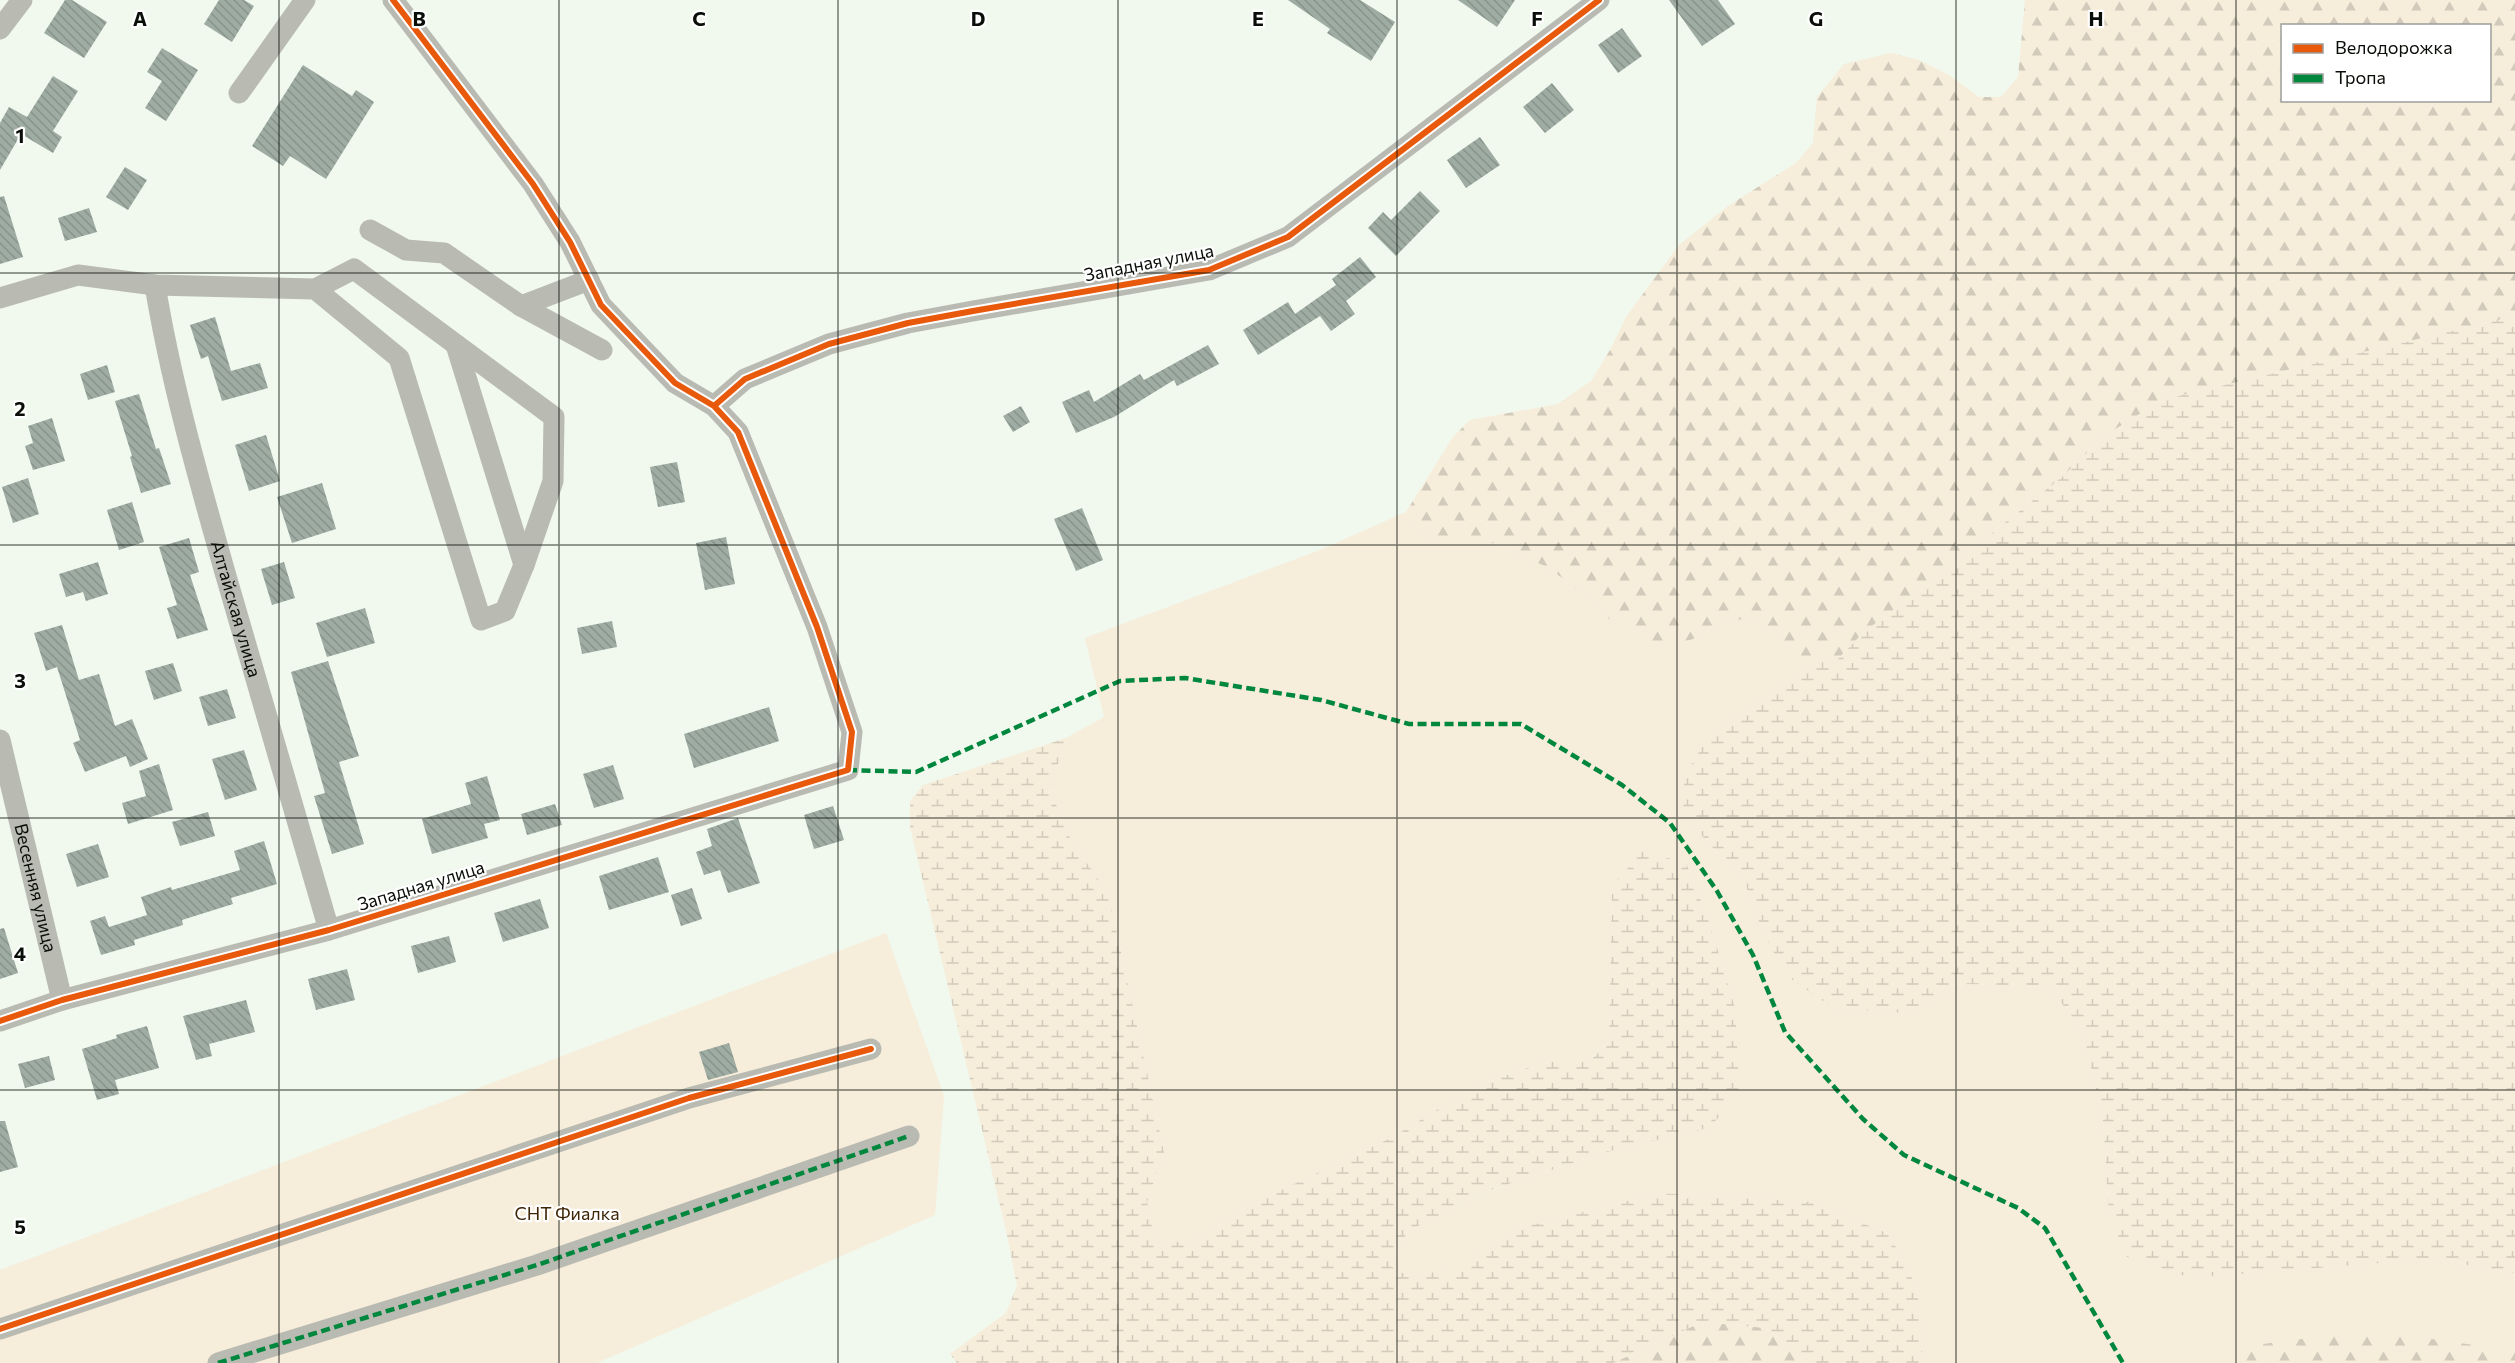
<svg xmlns="http://www.w3.org/2000/svg" width="2515" height="1363" viewBox="0 0 2515 1363" font-family="Commissioner,sans-serif">
<style>
.green{fill:#f7eddb}
.forest{fill:url(#forest-firs);fill-rule:evenodd}
.wetland{fill:url(#wetland-marsh)}
.building{fill:url(#building-back-hatch)}
.lines{fill:none;stroke-linecap:round;stroke-linejoin:round}
.minor{stroke:#b9bab2;stroke-width:21}
.quiet{stroke:#00873e;stroke-width:4.5;stroke-dasharray:9 4.5;stroke-linecap:butt}
.cycleway-casing{stroke:#fff;stroke-width:10}
.cycleway{stroke:#e8590c;stroke-width:6}
.grid{fill:none;stroke:#0a0e08;stroke-width:1.5;stroke-opacity:0.55}
.labels{text-anchor:middle;stroke-width:4.5;stroke-linejoin:round;paint-order:stroke}
.street-label{font-size:18px;fill:#0a0e08;stroke:#fff}
.park-label{font-size:18px;fill:#3f2506;stroke:#fff}
.grid-label{font-size:20px;text-anchor:middle;font-weight:bold;fill:#0a0e08;stroke:#fff;stroke-width:4.5;stroke-linejoin:round;paint-order:stroke}
</style>
<defs>
<pattern id="forest-firs" width="22" height="20" patternUnits="userSpaceOnUse" patternTransform="scale(1.5)"><rect width="22" height="20" fill="#f7eddb"/><path d="M5 1l3.5 6h-7zM16 11l3.5 6h-7z" fill="#d2caba"/></pattern>
<pattern id="wetland-marsh" width="20" height="14" patternUnits="userSpaceOnUse" patternTransform="scale(1.5)"><rect width="20" height="14" fill="#f7eddb"/><path d="M1 5h8M5 5V1M11 12h8M15 12V8" fill="none" stroke="#d2caba"/></pattern>
<pattern id="building-back-hatch" width="6" height="6" patternUnits="userSpaceOnUse" patternTransform="scale(1.5)"><rect width="6" height="6" fill="#9eaca3"/><path d="M-1 5l2 2M0 0l6 6M5-1l2 2" fill="none" stroke="#87938b"/></pattern>
</defs>
<rect width="100%" height="100%" fill="#f1f8ed"/>
<!-- green -->
<path class="green" d="M1406,512L1411,527L1440,542H1490L1547,567L1583,593L1611,621L1693,639L1722,623L1752,617L1775,633L1797,659L1815,665L1711,732L1683,815L1745,883L1763,933L1833,1008L1906,1013L1968,984L2050,987L2083,1033L2103,1120L2109,1214L2191,1278L2431,1259L2515,1273V1363H1923L1918,1290L1889,1234L1811,1202L1658,1193L1520,1228L1450,1271L1405,1275L1389,1265L1408,1231L1488,1191L1607,1152L1708,1128L1735,1008L1709,921L1686,863L1612,886L1609,1041L1590,1060H1551L1478,1085L1391,1138L1244,1208L1190,1243L1155,1240L1147,1202L1164,1152L1109,896L1069,836L1050,790L1066,738L1104,717L1085,638L1320,550Z
M886,933L944,1096L935,1215L597,1363H0V1270Z"/>
<!-- forest -->
<path class="forest" d="M2025,0H2515V316L2162,400L2103,437L2061,478L1943,572L1864,632L1837,660L1815,665L1797,660L1775,633L1752,617L1722,623L1693,639L1661,648L1611,621L1583,593L1547,567L1490,542H1440L1411,527L1406,512L1453,437L1470,420L1558,404L1591,381L1610,350L1626,317L1679,245L1728,206L1796,163L1813,143L1817,97L1844,64L1891,53L1919,60L1949,75L1979,97H2001L2018,77ZM2282,26H2490V100H2282Z
M1702,1322L1766,1328L1807,1363H1613Z
M2370,1330L2515,1351V1363H2231L2248,1346Z"/>
<!-- wetland -->
<path class="wetland" d="M2515,316V1273L2431,1259L2191,1278L2127,1257L2109,1214L2103,1120L2083,1033L2050,987L1968,984L1906,1013L1833,1008L1787,976L1763,933L1745,883L1683,815L1684,777L1711,732L1815,665L1837,660L1864,632L1943,572L2061,478L2103,437L2162,400Z
M1066,738L1050,790L1069,836L1109,896L1164,1152L1147,1202L1155,1240L1190,1243L1244,1208L1391,1138L1478,1085L1551,1060H1591L1609,1041L1612,886L1643,851L1686,863L1709,921L1735,1008L1740,1096L1708,1128L1607,1152L1487,1191L1408,1231L1389,1265L1406,1275L1449,1271L1520,1228L1658,1193L1811,1202L1889,1234L1918,1290L1923,1363H1807L1766,1328L1702,1322L1613,1363H957L950,1354L1006,1313L1017,1286L1007,1235L910,827V801L923,785Z"/>
<!-- building -->
<path class="building" d="M65,0H72L107,22L84,58L44,33Z
M219,0H244L254,6L232,42L204,24Z
M1288,0H1360L1395,22L1371,61L1327,33L1330,29Z
M1458,0H1515L1497,27Z
M1669,0H1718L1735,24L1702,46Z
M1622,28L1642,56L1618,73L1598,45Z
M162,48L198,70L166,121L145,108L162,81L147,72Z
M303,65L352,96L356,90L374,102L326,179L290,156L283,166L252,146Z
M53,76L78,91L53,131L62,137L53,153L21,134L0,170V123L9,107L27,117Z
M1552,83L1574,110L1545,133L1523,107Z
M1480,137L1500,165L1466,188L1447,160Z
M125,167L147,180L128,210L106,197Z
M1420,191L1440,211L1396,256L1368,228L1383,212L1391,220Z
M4,196L23,257L0,264V197Z
M89,208L97,232L65,241L58,218Z
M1360,257L1376,277L1346,301L1355,314L1331,331L1320,316L1258,355L1243,330L1288,302L1295,314L1336,285L1332,279Z
M215,317L231,371L260,363L268,388L222,401L208,356L201,359L190,325Z
M1208,345L1219,364L1177,386L1174,380L1114,417L1076,433L1062,402L1089,390L1094,402L1140,374L1144,380Z
M107,365L115,392L88,400L80,374Z
M139,394L156,449L159,448L171,484L141,493L130,457L132,456L115,401Z
M1021,406L1030,422L1013,432L1003,416Z
M52,418L65,461L33,470L25,446L33,443L28,426Z
M266,435L280,481L249,491L235,445Z
M677,462L685,502L658,507L650,467Z
M28,478L39,514L13,523L2,487Z
M322,483L336,529L292,543L277,497Z
M132,502L144,542L119,550L107,510Z
M1082,508L1103,560L1076,571L1054,519Z
M726,537L735,584L705,590L696,543Z
M189,538L199,572L190,575L208,630L177,639L167,608L177,605L159,547Z
M98,562L108,594L86,601L83,592L66,597L59,574Z
M284,562L295,598L272,605L261,569Z
M365,608L375,643L327,657L316,623Z
M612,621L617,647L582,654L577,628Z
M62,625L79,680L99,674L115,726L132,719L148,759L130,767L126,756L85,772L73,743L80,740L57,667L46,671L34,633Z
M328,661L359,756L339,762L364,844L332,854L314,796L325,793L291,672Z
M173,663L182,691L154,700L145,671Z
M227,689L236,718L208,726L199,697Z
M769,707L779,741L694,768L684,734Z
M244,750L257,790L225,800L212,759Z
M159,764L173,810L128,824L122,803L146,796L139,771Z
M613,765L624,799L594,808L583,774Z
M487,776L500,820L484,824L488,838L432,854L422,819L471,804L465,783Z
M555,804L562,825L527,835L521,814Z
M833,806L844,840L814,849L804,815Z
M208,812L215,836L180,846L172,822Z
M738,818L760,883L728,893L720,870L704,875L696,852L712,846L707,829Z
M264,841L277,884L231,898L233,904L182,920L183,925L134,940L135,945L101,955L90,921L105,916L109,927L147,915L141,897L171,887L172,890L240,870L234,851Z
M98,844L109,877L77,887L66,854Z
M658,857L669,892L609,910L599,876Z
M692,888L702,919L681,926L671,895Z
M540,899L549,928L503,942L494,913Z
M4,928L18,973L0,979V929Z
M449,936L456,962L418,973L411,946Z
M347,969L355,1000L316,1010L308,979Z
M246,1000L255,1032L209,1044L212,1056L196,1060L183,1016Z
M147,1026L159,1068L115,1080L119,1094L97,1100L82,1049L117,1038L116,1035Z
M729,1043L738,1072L708,1080L699,1052Z
M49,1056L55,1080L25,1088L18,1064Z
M0,1121H5L18,1167L0,1172Z"/>
<g class="lines">
<!-- minor -->
<g class="minor">
<path d="M0,29L22,0"/>
<path d="M239,93L305,0"/>
<path d="M370,230L406,250L444,253L521,306"/>
<path d="M589,280L521,306L602,350"/>
<path id="s1" d="M155,285C171,383 199,480 226,576C260,695 294,813 329,930"/>
<path d="M0,298L78,275L155,285L315,289L399,358L481,620L505,611L524,565L553,481L554,417L354,269L315,289"/>
<path d="M456,345L524,565"/>
<path d="M714,406L745,379L829,344L908,323L973,311L1209,270L1288,237L1599,0"/>
<path id="s2" d="M0,740L62,1000"/>
<path d="M0,1021L62,1000L329,930L848,770L852,732L817,627L738,432L714,406L675,383L601,305L570,242L533,184L393,0"/>
<path d="M0,1329L689,1098L871,1049"/>
<path d="M218,1363L537,1265L909,1136"/>
</g>
<!-- quiet -->
<path class="quiet" d="M848,770L916,772L1120,681L1185,678L1321,700L1409,724H1521L1622,785L1670,823L1717,891L1753,955L1785,1032L1863,1119L1904,1155L2018,1208L2045,1228L2123,1363
M218,1363L537,1265L909,1136"/>
<defs>
<path id="cycleway" d="M714,406L745,379L829,344L908,323L973,311L1209,270L1288,237L1599,0
M0,1021L62,1000L329,930L848,770L852,732L817,627L738,432L714,406L675,383L601,305L570,242L533,184L393,0
M0,1329L689,1098L871,1049"/>
</defs>
<!-- cycleway casing -->
<use href="#cycleway" class="cycleway-casing"/>
<!-- cycleway -->
<use href="#cycleway" class="cycleway"/>
</g>
<!-- grid -->
<path class="grid" d="M279,0V1363M559,0V1363M838,0V1363M1118,0V1363M1397,0V1363M1677,0V1363M1956,0V1363M2236,0V1363M0,273H2515M0,545H2515M0,818H2515M0,1090H2515"/>
<g class="labels">
<!-- street labels -->
<g class="street-label">
<text transform="translate(1149 263) rotate(-11)" y="6">Западная улица</text>
<text dy="6" stroke="none"><textPath href="#s1" startOffset="334">Алтайская улица</textPath></text>
<text transform="translate(421 886) rotate(-17)" y="6">Западная улица</text>
<text dy="6" stroke="none"><textPath href="#s2" startOffset="152">Весенняя улица</textPath></text>
</g>
<!-- park labels -->
<g class="park-label">
<text x="567" y="1220">СНТ Фиалка</text>
</g>
</g>
<g class="grid-label">
<text x="140" y="26">A</text>
<text x="419" y="26">B</text>
<text x="699" y="26">C</text>
<text x="978" y="26">D</text>
<text x="1258" y="26">E</text>
<text x="1537" y="26">F</text>
<text x="1816" y="26">G</text>
<text x="2096" y="26">H</text>
<text x="20" y="143">1</text>
<text x="20" y="416">2</text>
<text x="20" y="688">3</text>
<text x="20" y="961">4</text>
<text x="20" y="1234">5</text>
</g>
<!-- legend -->
<rect x="2281" y="24" width="210" height="78" fill="#ffffff" stroke="#9d9f9c" stroke-width="1.5"/>
<rect x="2293" y="44" width="30" height="9" fill="#e8590c" stroke="#9d9f9c" stroke-width="1.5"/>
<text x="2335" y="54" font-size="18" fill="#0a0e08">Велодорожка</text>
<rect x="2293" y="74" width="30" height="9" fill="#00873e" stroke="#9d9f9c" stroke-width="1.5"/>
<text x="2335" y="84" font-size="18" fill="#0a0e08">Тропа</text>
</svg>
